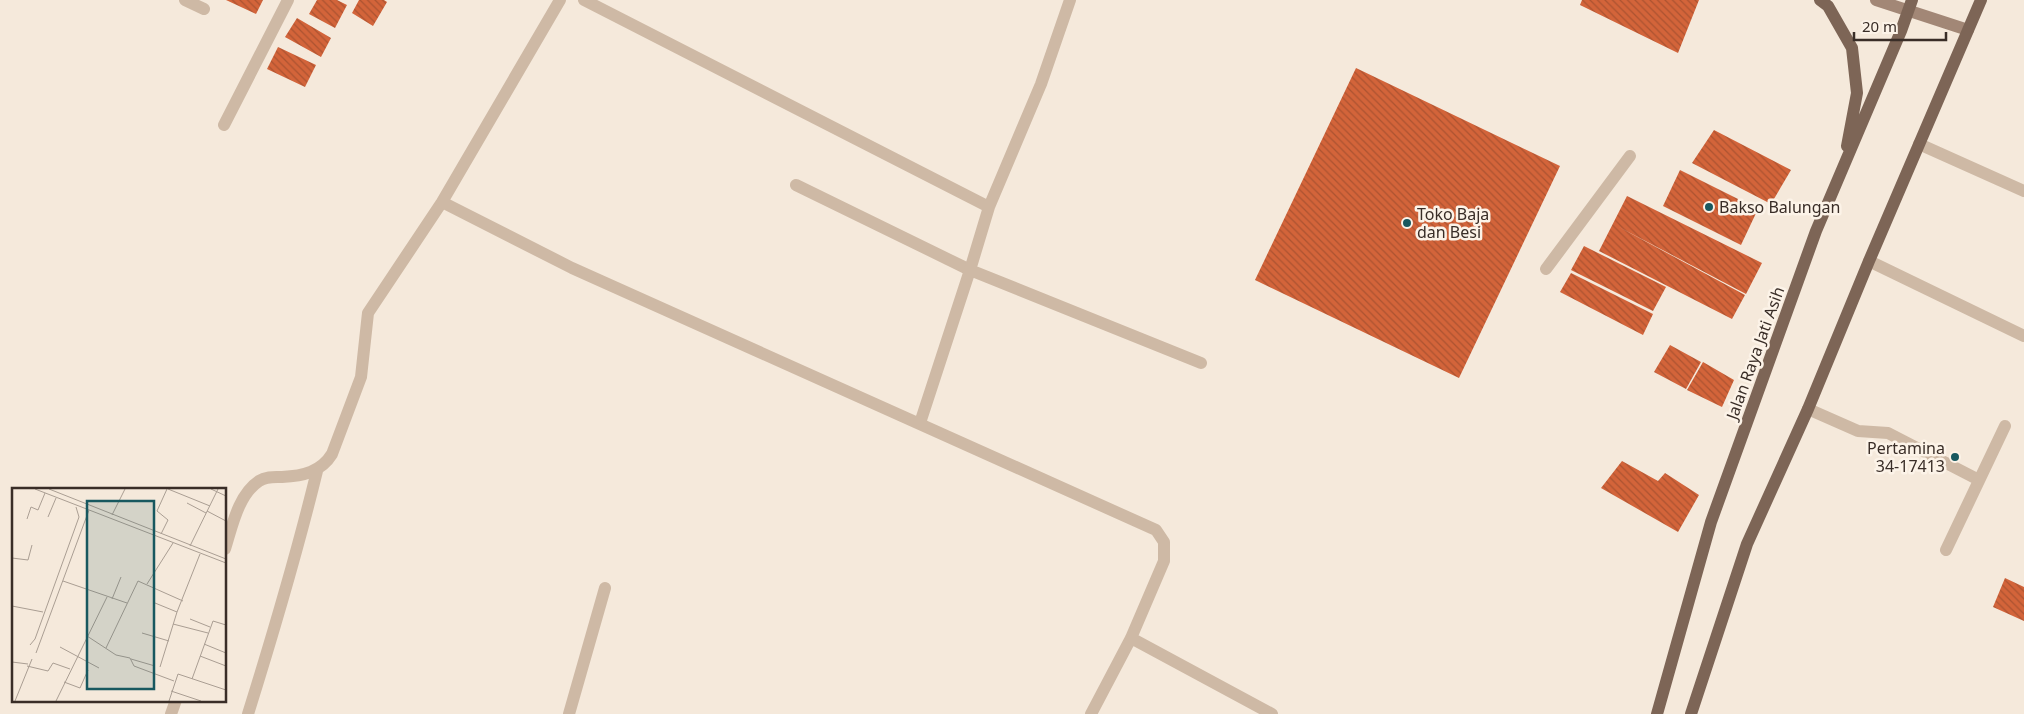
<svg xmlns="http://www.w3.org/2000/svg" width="2024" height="714" viewBox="0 0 2024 714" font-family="'Noto Sans',sans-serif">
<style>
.building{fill:url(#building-back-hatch)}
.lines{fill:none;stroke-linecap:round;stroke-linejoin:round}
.lane{stroke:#ceb9a5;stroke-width:12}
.street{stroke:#ceb9a5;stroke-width:12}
.secondary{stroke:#a28776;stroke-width:12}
.primary{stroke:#7d6556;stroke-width:12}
.poi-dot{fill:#18585f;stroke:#fcf3e8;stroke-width:2}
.labels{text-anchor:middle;stroke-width:5;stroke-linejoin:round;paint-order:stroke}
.poi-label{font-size:16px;fill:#392d27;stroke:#fcf3e8;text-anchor:start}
.street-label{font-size:16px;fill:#392d27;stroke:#fcf3e8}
.inset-road{fill:none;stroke:#aa9e93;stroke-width:1}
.view{fill:#18585f;fill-opacity:0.15;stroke:#18585f;stroke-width:2.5}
.inset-edge{fill:none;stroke:#392d27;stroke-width:2.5}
</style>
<defs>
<pattern id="building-back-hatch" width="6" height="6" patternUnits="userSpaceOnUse" patternTransform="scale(1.25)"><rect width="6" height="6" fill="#d3643a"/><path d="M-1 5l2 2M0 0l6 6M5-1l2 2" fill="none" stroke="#ac5331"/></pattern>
</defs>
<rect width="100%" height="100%" fill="#f5e9db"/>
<!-- building -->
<path class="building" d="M226,0H263L256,14Z
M317,0H337L347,5L335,28L309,14Z
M359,0H384L387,2L373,26L352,13Z
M1582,0H1699L1678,53L1580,5Z
M297,18L331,38L321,57L285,37Z
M278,47L316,65L305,87L267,69Z
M1356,68L1560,166L1459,378L1255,280Z
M1714,130L1791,170L1771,204L1692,163Z
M1680,170L1758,209L1741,245L1663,206Z
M1627,196L1762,263L1746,294L1617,226L1745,295L1732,319L1599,251Z
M1584,246L1666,287L1653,311L1571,270Z
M1571,273L1653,314L1643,335L1560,292Z
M1670,345L1701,362L1686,389L1654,372Z
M1703,362L1734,380L1722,407L1687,390Z
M1622,461L1658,481L1665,473L1699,495L1678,532L1601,488Z
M2005,578L2024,587V621L1993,607Z"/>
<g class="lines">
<!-- lane -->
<path class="lane" d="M1919,144L2024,191
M796,185L970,270
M1546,269L1630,156
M1808,409L1858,431L1888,433L1979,480
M1946,550L2005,426"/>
<!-- street -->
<path class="street" d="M185,0L204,9
M584,0L989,207
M224,125L288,0
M442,202L572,268L1156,530L1164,542V561L1131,638L1091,714
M1869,261L2024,336
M970,270L1201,363
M920,423L970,270L989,207L1041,84L1070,0
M225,549C232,527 238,495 259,481C266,476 275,477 282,477C303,476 321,472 332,454L361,377L368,313L442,202L560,0
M1131,638L1272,714
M171,714L176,700
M248,714C273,634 297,553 317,471
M569,714L605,588"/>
<!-- secondary -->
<path class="secondary" d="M1876,0L1968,30"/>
<!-- primary -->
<path class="primary" d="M1820,0L1828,6L1852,48L1857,93L1847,146
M1657,714L1711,522L1816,231L1901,31L1912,0
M1691,714L1747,544L1808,409L1869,261L1981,0"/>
</g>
<!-- markers -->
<g class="poi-dot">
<circle cx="1709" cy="207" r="5"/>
<circle cx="1407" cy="223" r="5"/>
<circle cx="1955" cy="457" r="5"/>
</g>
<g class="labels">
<!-- poi labels -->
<g class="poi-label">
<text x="1719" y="213">Bakso Balungan</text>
<text x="1417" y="220">Toko Baja<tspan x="1417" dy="18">dan Besi</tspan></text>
<text x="1945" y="454" text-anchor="end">Pertamina<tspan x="1945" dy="18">34-17413</tspan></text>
</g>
<!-- street labels -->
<g class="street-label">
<text transform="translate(1755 353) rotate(-70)" y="6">Jalan Raya Jati Asih</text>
</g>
</g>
<!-- overview -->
<g transform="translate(12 488)">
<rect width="214" height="214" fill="#f5e9db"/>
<path class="inset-road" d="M23,1L214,75M37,1L214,71M156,1L198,18M199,1L214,8M175,15L194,25M195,23L214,33M100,27L113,1M36,29L44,10M15,31L19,19L26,22L33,5M149,46L156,32L145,23L155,1M178,58L206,1M0,70L16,72L20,57M51,93L115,115M135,96L161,55M100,111L109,89M143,115L165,124M0,118L31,124M178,131L198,139M161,136L196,145M130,145L157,153M75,148L104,167L118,170L122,178L162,193M192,156L214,165M18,157L23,151L67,29L64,19M48,159L87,180M94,160L126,93L171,113M24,165L77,22M188,168L214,178M119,171L143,178M0,174L16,176M15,178L36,183L41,175L58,181M148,179L165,124L188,66M180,191L201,133L214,137M52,194L68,200L76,182M159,203L189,213M3,213L20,171M44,213L95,109M157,213L166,186L214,202"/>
<path class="view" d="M75,13H142V201H75Z"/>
<rect width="214" height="214" class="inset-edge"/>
</g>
<!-- scale -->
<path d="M1854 32v8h92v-8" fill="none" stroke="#392d27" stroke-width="2.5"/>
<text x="1862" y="32" font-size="15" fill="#392d27" stroke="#fcf3e8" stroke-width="4" paint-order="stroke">20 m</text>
</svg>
